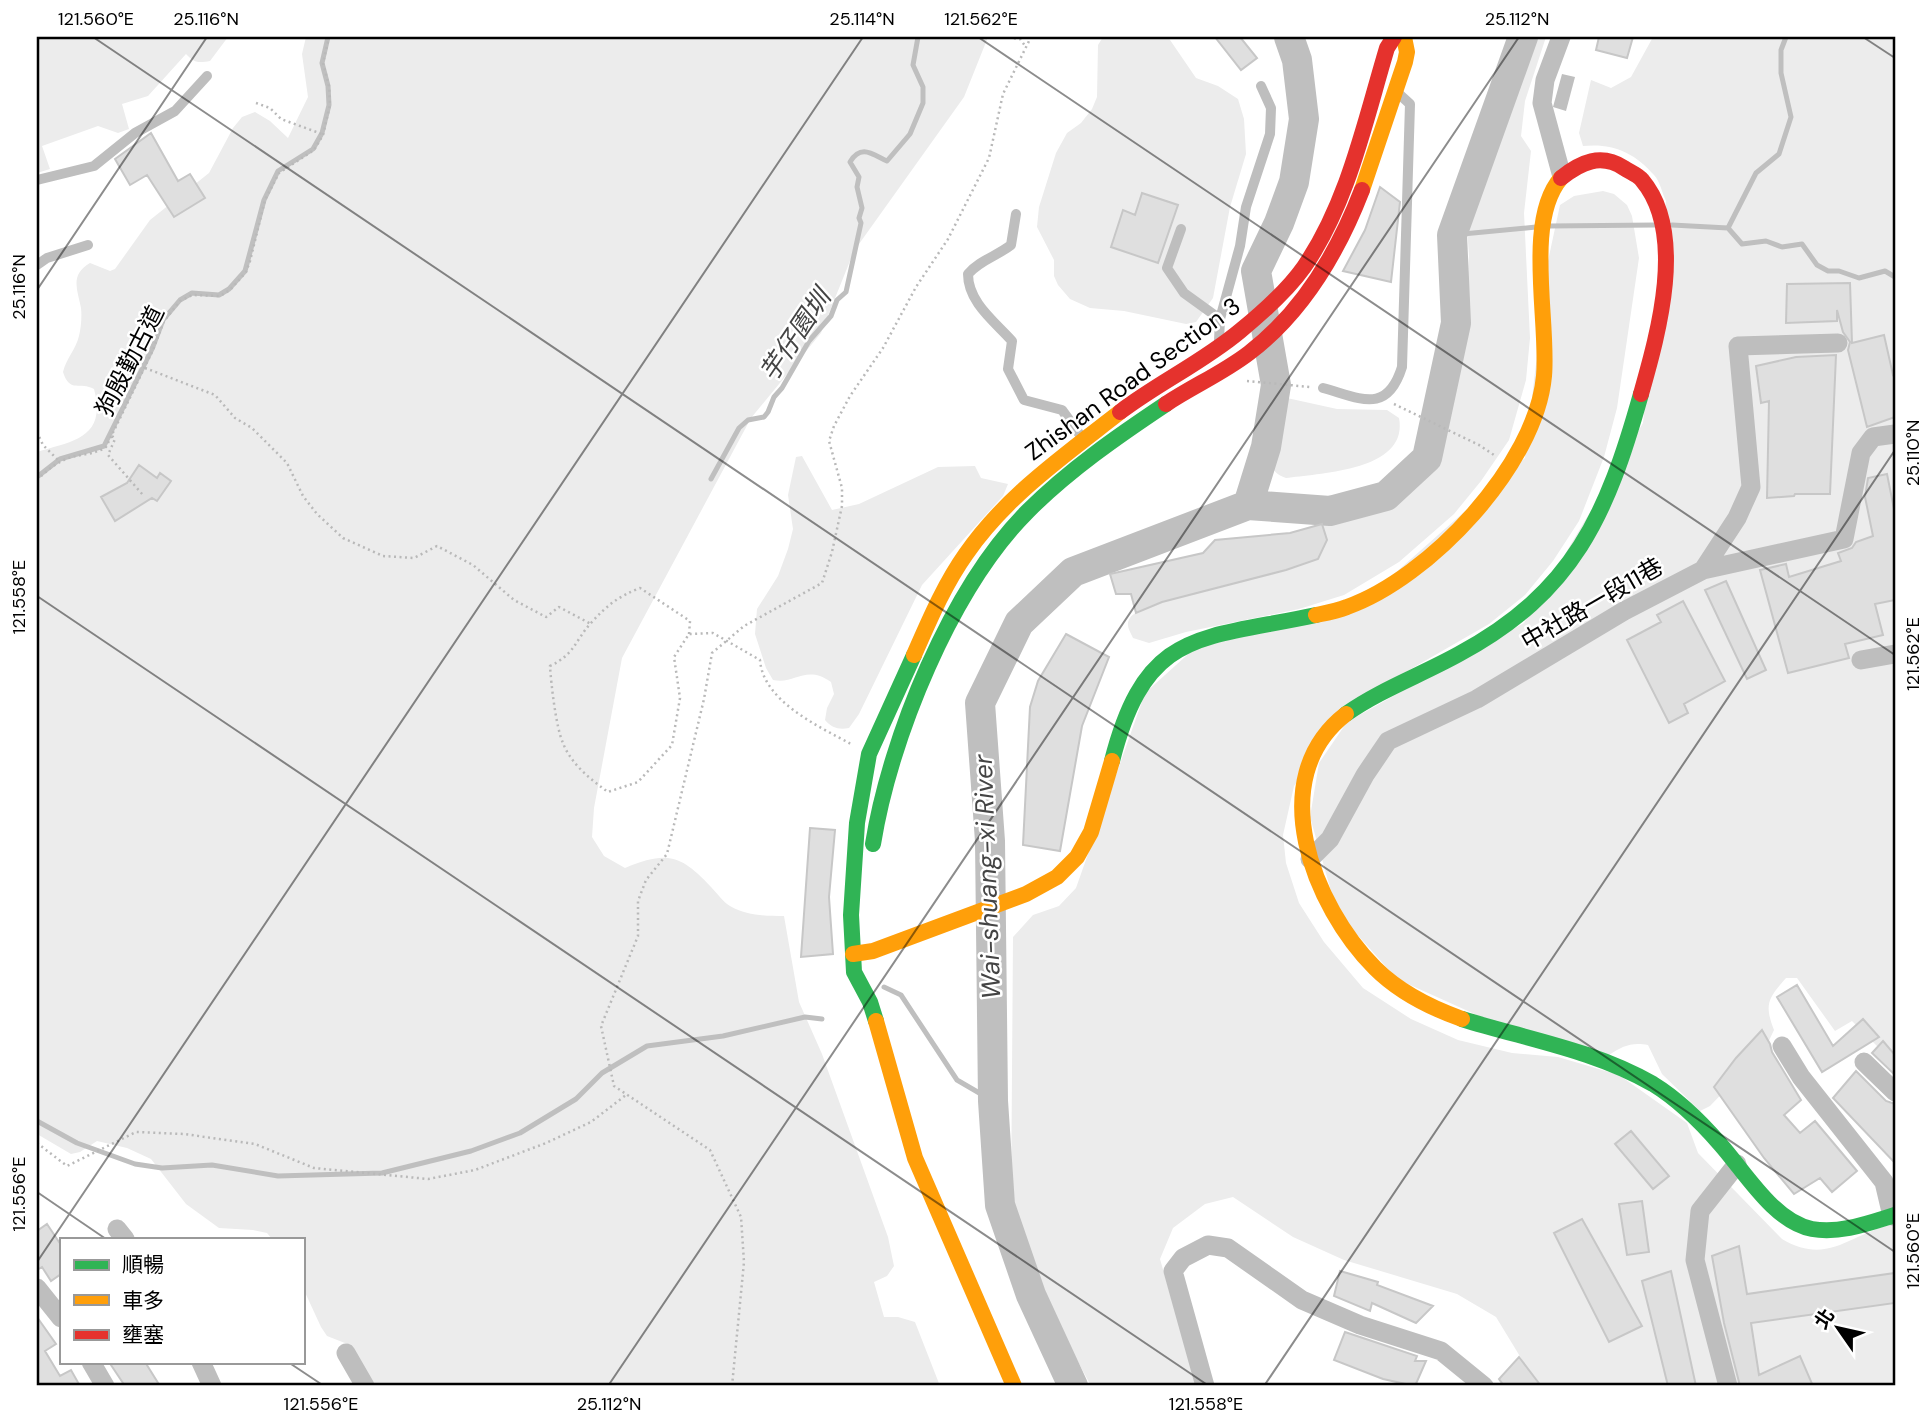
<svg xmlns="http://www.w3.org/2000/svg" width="1932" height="1423" viewBox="0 0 1932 1423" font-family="'DM Sans','Noto Sans TC',sans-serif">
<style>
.green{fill:#ececec}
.water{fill:#bfbfbf}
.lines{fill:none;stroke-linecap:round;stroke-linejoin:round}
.stream{stroke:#bfbfbf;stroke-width:5}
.river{stroke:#bfbfbf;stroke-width:30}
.building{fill:#dfdfdf;stroke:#c7c7c7;stroke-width:2}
.path{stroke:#b9b9b9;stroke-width:2.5;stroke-dasharray:2 3.5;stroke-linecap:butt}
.lane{stroke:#bebebe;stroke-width:10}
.street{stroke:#bebebe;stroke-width:19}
.fast{stroke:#30b455;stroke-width:16}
.slow{stroke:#ff9f0a;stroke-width:16}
.jam{stroke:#e5322d;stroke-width:16}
.ticks{fill:none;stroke:#000;stroke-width:2;stroke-opacity:0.45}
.labels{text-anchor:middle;stroke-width:5;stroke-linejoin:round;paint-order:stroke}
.street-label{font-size:24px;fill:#000;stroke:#fff}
.water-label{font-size:26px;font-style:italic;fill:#444;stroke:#fff}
.neatline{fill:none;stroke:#000;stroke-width:2.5}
.ticks-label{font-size:18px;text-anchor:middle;fill:#000}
</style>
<rect width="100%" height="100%" fill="#fff"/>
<!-- green -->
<path class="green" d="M37,37H228L210,61C199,63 194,63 186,54L148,96L122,104L129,129L118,133L98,126L42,146L50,169L37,173Z
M306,37H988L964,97L854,251L821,333L751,418L622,658L594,808L592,837L604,856L625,868C667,851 680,854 711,887C717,893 723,902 730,906C747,916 766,916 784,916L799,1002L822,1054L888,1237L894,1266L887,1276L874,1282L884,1317H898L915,1322L940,1386H374L350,1345L327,1336L321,1327L303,1288V1239H272L267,1233L253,1230L219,1228L186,1204L151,1159L127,1148L97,1141L80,1152L71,1154L37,1134V452C73,441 107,438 94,389C80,381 70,394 63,372C66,359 76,349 79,336C81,328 82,316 81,308C78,291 69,275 90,263L110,271L115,269L150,220L209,173L233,128L242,117L255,112L270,121L288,138L308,97L302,54Z
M1103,37H1168L1196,78L1218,86L1238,99L1244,119L1246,154L1230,207L1213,298L1196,322L1186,324L1124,311L1090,308L1070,299L1058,285L1054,276V260L1037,227L1039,207L1056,153L1067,133L1081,123L1092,109L1097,97L1098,45Z
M1527,37H1546L1525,101L1521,136L1531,151L1524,213L1530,338L1526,380L1509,440L1481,481L1454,514L1399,562L1344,595L1299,609L1186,632L1149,643L1133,638C1130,631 1125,625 1130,618C1141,601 1257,578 1282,571C1294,568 1306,563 1318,559L1327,540L1322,524L1339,514L1365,509L1388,498L1409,486L1427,469L1440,441L1466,314L1469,256L1467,227L1470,199Z
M1653,37H1895V1064L1852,1021L1835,1031L1797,978H1786C1768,999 1764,1004 1774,1030L1765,1049L1710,1106L1700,1111L1662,1074L1648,1045C1631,1042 1623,1046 1609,1055L1479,1016L1397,979L1337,912L1310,817L1319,763L1347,722L1524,623L1643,423L1666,201C1662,193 1660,181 1654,175C1634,152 1612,143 1583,146L1579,133L1591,80L1611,88L1631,77Z
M1603,191L1614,194L1627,205L1632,216L1639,258L1617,408L1604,457L1579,521L1553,561L1525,595L1489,624L1364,696L1294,786L1283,835L1286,863L1299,903L1324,942L1363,988L1411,1019L1458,1040L1512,1053L1558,1057L1619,1075L1687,1123L1698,1153L1782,1239C1829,1267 1851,1232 1895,1224V1386H1538L1496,1317L1457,1294L1344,1260L1293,1237L1233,1197L1205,1204L1173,1228L1160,1259L1196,1384L1194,1386H1091L1062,1332L1011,1208L1013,937L1033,915L1059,906L1076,888L1145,693L1196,647L1350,613L1525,458L1548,261L1560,205L1574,196Z
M1287,398L1337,409L1387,410L1399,418C1409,471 1319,473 1286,478C1277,475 1273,471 1270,462L1278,405L1280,400Z
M802,456L832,510L859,504L938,467L975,466L981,478L1008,484L1003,496L922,585L859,714L849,728C839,730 832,728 825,720L827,708L834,694L831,682C805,664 795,685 773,680L766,668L755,634L757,609L778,576L788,549L793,529L788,495L796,457Z"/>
<!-- water -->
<path class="water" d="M1562,74L1575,77L1566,111L1553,107Z"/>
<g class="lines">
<!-- stream -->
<path class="stream" d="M1672,225L1728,228L1742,244L1766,241L1782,247L1802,244L1817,265L1828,271H1839L1859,278L1885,271L1895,277
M1549,226L1655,225
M1728,228L1756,173L1779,154L1791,117L1781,73V50L1786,37
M1452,235L1536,227
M37,477L60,459L104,446L152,349L163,320L180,300L192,293L219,295L229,289L245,271L264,200L278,171L313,149L322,133L329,105L328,86L322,63L328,37
M711,479L739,428L748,420L764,417L768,412L774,397L782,388L809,341L831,316L837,300L846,292L861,223L859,218L862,208L857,187L859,177L850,162C861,144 872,154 887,161L910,134L923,103V87L913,65L918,37
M884,987L901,995L957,1080L993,1101
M37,1121L77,1143L135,1164L162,1168L212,1165L278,1176L382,1173L471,1151L520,1133L576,1099L602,1073L647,1046L723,1036L805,1017L822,1019"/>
<!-- river -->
<path class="river" d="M1248,505L1266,447L1276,385L1256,271L1279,223L1294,182L1304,119L1297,60L1289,37
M1073,1386L1031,1295L1000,1205L993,1101L990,841L980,703L1019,623L1073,572L1248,505L1330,511L1386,496L1427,458L1456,323L1452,235L1523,37"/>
</g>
<!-- building -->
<path class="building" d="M1215,37H1240L1257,58L1241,70Z
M1599,37H1633L1627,58L1596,50Z
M151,133L178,181L190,174L205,198L174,217L147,175L130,185L115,159Z
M1380,187L1400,202L1391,282L1343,271L1365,230Z
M1142,193L1178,205L1158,263L1111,247L1123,210L1135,215Z
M1850,283L1852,343L1884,335L1893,375L1895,374V417L1867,427L1848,350L1850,342L1843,332L1837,310V321L1786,323L1787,284Z
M1836,355L1830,494H1795L1794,496L1767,498L1769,401L1761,403L1756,366L1796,357Z
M139,465L157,478L160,473L171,481L157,501L152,498L115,521L101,497L127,483Z
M1887,474L1895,514V600L1875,604L1883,635L1845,644L1849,658L1788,673L1760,570L1786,564L1789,577L1841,561L1838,553L1852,548L1856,542L1873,536L1865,497L1868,478Z
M1322,524L1327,540L1318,559L1286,570L1162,602L1136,613L1131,594H1116L1110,574L1203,553L1215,540L1290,533Z
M1726,581L1766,670L1747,679L1705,590Z
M1683,601L1725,681L1684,704L1688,713L1669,723L1627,640L1661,622L1657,615Z
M1066,634L1109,657L1082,726L1060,851L1023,845L1030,707L1038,681Z
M810,828L835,830L829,897L833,954L801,957Z
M1797,985L1833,1046L1863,1019L1879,1037L1822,1072L1777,997Z
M1762,1030L1770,1044L1772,1052L1801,1100L1784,1115L1800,1133L1815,1121L1857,1171L1832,1192L1820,1178L1794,1194L1764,1158L1714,1087L1736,1058Z
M1883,1041L1895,1055V1075L1872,1053Z
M1856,1071L1886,1101L1895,1104V1163L1833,1098Z
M1631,1131L1669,1176L1653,1189L1615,1144Z
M1642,1201L1649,1252L1627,1255L1619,1204Z
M1582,1219L1642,1326L1609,1342L1554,1233Z
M47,1224L61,1245V1274L51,1281L42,1267L37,1270V1231Z
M1739,1246L1747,1294L1895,1273V1303L1751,1323L1759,1375L1800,1356L1813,1386H1740L1724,1323L1712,1256Z
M1340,1271L1378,1282L1377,1285L1433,1306L1416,1323L1372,1303L1370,1311L1334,1296Z
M1671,1271L1696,1386H1668L1642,1281Z
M37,1317L56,1344L45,1351L60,1376L71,1370L80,1386H39L37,1382Z
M1345,1332L1417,1356L1415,1361H1426L1415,1386L1383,1379L1334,1360Z
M1519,1357L1541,1386H1504L1499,1379Z
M109,1362H145L160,1386H125Z"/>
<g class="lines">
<!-- path -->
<path class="path" d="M1003,37L1020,39L1026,47
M256,103L270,108L281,119L322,134
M145,368L215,395L235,418L252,428L287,463L303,496L317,514L343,538L383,556L414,558L437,546L473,565L514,600L546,617L559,607L591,624
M1247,381L1310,387
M1394,404L1479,445L1494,455
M37,432L43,445L60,462
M112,436L115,439L108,455L143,495
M37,480C47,470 58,461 72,457C83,454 96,454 106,447L153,350L164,321L180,301L192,295L220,296L230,290L246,272L250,261L265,200L279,173L314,150L323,135L330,105L329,86L323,63L329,37
M689,634L690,621L640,588C619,596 606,606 591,623C574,642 575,654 550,666C551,683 556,728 563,743C571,764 590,779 608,792L638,782L672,745L680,698L674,657L689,634L713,633L760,660C763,701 818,726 851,744
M37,1143L67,1166L136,1132L184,1134L255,1144L314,1168L428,1179L475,1170L546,1143L591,1122L626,1095
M732,1386L744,1262L741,1217L710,1150L614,1086L601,1026L638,936V901L646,880L667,854L704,699L712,653L744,626L822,583L832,552L842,506V488L829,441L834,426L850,396L883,348L916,287L948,239L989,158L1003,94L1031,37"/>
<!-- lane -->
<path class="lane" d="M37,180L94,166L135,133L175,111L207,76
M1016,214L1011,245C997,256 980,260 968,274C968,302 994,321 1012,341L1008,369L1024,400L1062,410L1083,439
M1181,229L1167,268L1184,293L1220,319
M37,265L47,258L88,245
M1219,341L1220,319L1240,246L1246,207L1270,134L1271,108L1261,86
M1323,388C1360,398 1387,415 1402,367L1410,104L1399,94"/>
<!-- street -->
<path class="street" d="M1561,37L1545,80L1542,103L1561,173
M1703,570L1737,518L1751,487L1738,346L1838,343
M1861,660L1895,654
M1310,859L1330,839L1365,775L1388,741L1477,699L1624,611L1703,570L1844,539L1861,453L1873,437L1895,434
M1782,1046L1801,1077L1884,1182L1892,1216
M1864,1062L1895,1092
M117,1229L125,1239
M37,1288L61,1318
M346,1353L365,1386
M91,1362L105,1386
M201,1362L212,1386
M1205,1386L1173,1271L1183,1258L1208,1245L1228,1248L1302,1300L1360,1325L1441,1351L1484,1386
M1728,1386L1695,1260L1700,1211L1737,1164"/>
<!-- fast -->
<path class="fast" d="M1346,714C1380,690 1421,675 1459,654C1574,592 1607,515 1641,394
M1112,761C1146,628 1200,640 1316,615
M873,844C890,738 951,588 1028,511C1069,470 1118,436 1166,404
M1462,1019C1526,1039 1594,1050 1653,1084C1679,1100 1700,1121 1720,1144C1745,1172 1774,1222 1812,1229C1840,1234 1869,1223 1895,1215
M876,1021L870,1002L854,972L851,915L857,823L869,754L914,655"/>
<!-- slow -->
<path class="slow" d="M1362,190L1405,62L1407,52L1404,37
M1316,615C1326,613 1337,611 1347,607C1429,578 1536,465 1544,376C1549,322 1524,221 1561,178
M914,655C929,621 944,585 966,554C1006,496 1065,455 1120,412
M1346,714C1262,779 1314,907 1375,968C1398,991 1431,1008 1462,1019
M853,954L873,951L1026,894L1057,877L1077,857L1091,832L1112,761
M876,1021L915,1158L1014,1386"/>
<!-- jam -->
<path class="jam" d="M1561,178C1581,162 1601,153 1624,168C1630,172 1638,175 1642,180C1687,233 1658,334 1641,394
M1166,404C1193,386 1223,373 1249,353C1303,312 1338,252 1362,190
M1120,412C1158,383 1203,362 1240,331C1262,313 1287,291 1304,267C1348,203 1365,121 1387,48L1394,37"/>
</g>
<!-- ticks -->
<path class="ticks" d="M93,37L1895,1252M978,37L1895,655M1863,37L1895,58M37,290L207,37M37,596L1209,1386M37,1192L106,1239M37,1262L863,37M288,1362L324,1386M608,1386L1519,37M1264,1386L1895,450"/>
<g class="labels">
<!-- street labels -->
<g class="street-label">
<text transform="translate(130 361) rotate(-63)" y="8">狗殷勤古道</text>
<text transform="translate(1133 379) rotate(-36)" y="8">Zhishan Road Section 3</text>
<text transform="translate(1592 604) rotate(-30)" y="8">中社路一段11巷</text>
</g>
<!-- water labels -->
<g class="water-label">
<text transform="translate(795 335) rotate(-56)" y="9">芋仔園圳</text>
<text transform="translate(987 877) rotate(-92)" y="9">Wai-shuang-xi River</text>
</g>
</g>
<!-- border -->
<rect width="1932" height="1423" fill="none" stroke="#ffffff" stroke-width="77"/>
<!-- legend -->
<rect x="60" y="1238" width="245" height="126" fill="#ffffff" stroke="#999999" stroke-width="2"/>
<rect x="74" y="1260" width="35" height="10" fill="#30b455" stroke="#999999" stroke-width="2"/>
<text x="122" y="1272" font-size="21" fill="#000000">順暢</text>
<rect x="74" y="1295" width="35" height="10" fill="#ff9f0a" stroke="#999999" stroke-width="2"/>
<text x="122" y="1308" font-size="21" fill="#000000">車多</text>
<rect x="74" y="1330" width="35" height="10" fill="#e5322d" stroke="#999999" stroke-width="2"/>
<text x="122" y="1342" font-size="21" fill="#000000">壅塞</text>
<!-- north arrow -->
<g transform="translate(1838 1328) rotate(304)" stroke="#ffffff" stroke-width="5" paint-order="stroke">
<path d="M0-5L12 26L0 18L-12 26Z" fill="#000000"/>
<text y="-10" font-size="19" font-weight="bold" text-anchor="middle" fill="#000000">北</text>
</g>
<rect x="38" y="38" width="1856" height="1346" class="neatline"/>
<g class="ticks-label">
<text x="96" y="25">121.560°E</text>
<text x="206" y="25">25.116°N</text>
<text x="862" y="25">25.114°N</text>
<text x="981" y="25">121.562°E</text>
<text x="1517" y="25">25.112°N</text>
<text transform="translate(19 287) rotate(-90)" y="6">25.116°N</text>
<text transform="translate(1913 453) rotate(-90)" y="6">25.110°N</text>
<text transform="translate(19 597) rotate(-90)" y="6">121.558°E</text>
<text transform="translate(1913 654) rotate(-90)" y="6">121.562°E</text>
<text transform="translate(19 1194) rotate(-90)" y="6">121.556°E</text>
<text transform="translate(1913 1251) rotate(-90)" y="6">121.560°E</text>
<text x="321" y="1410">121.556°E</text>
<text x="609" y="1410">25.112°N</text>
<text x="1206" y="1410">121.558°E</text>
</g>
</svg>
